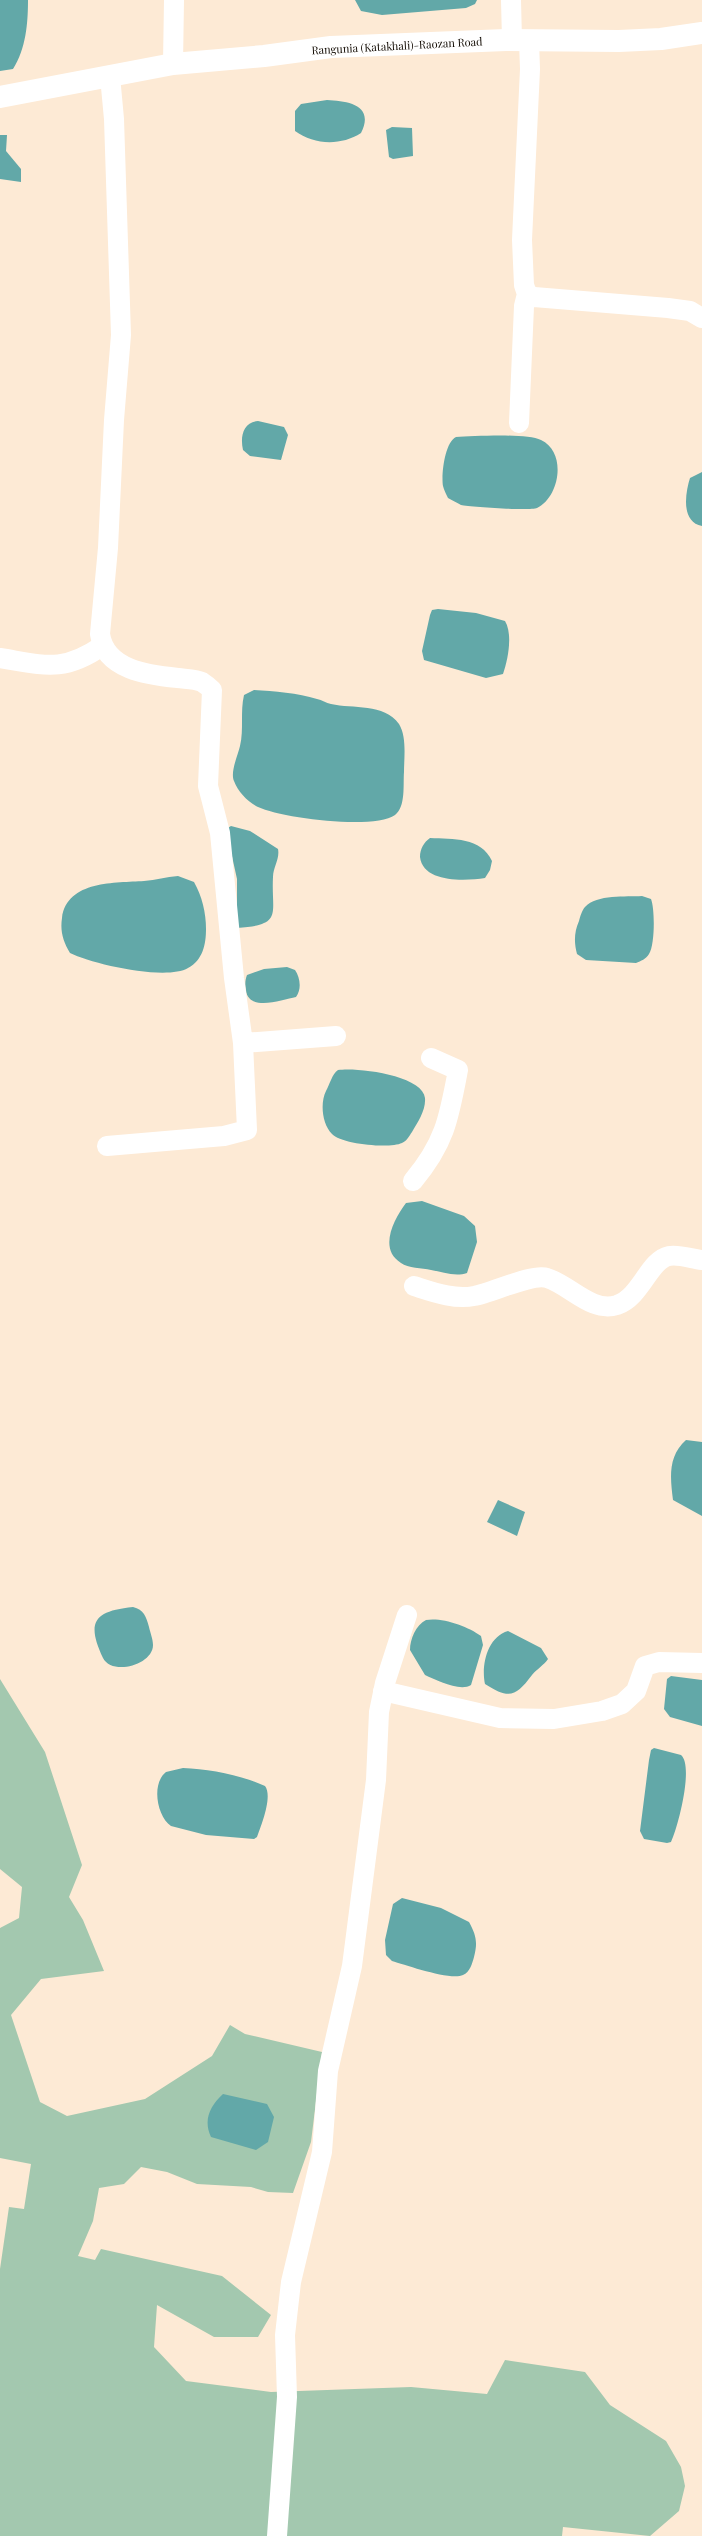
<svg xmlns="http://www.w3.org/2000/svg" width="702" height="2536" viewBox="0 0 702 2536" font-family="'Playfair Display',serif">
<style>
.green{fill:#a3c8af}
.water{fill:#62a8a8}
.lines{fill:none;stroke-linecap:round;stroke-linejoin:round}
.street{stroke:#fff;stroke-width:20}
.secondary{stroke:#fff;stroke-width:22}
.labels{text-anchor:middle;stroke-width:3.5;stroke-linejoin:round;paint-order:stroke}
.street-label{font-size:11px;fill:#130c04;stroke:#fff}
</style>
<rect width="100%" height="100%" fill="#fdead5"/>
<!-- green -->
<path class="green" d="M0,1679L45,1752L82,1865L69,1897L83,1920L104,1971L41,1979L11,2015L40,2102L67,2116L145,2099L212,2056L230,2025L245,2034L322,2052L311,2142L293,2193L268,2192L251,2187L197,2184L167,2172L141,2167L124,2184L99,2188L93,2221L78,2256L95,2260L101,2249L222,2276L271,2315L258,2337H214L157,2305L154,2347L186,2381L271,2392L411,2387L487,2394L505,2360L585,2372L610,2405L666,2441L681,2467L685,2486L679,2511L650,2536L563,2527L562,2536H0V2269L9,2207L24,2209L31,2164L0,2158V1928L19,1918L22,1887L0,1869Z"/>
<!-- water -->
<path class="water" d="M0,0H28C28,23 26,49 13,69L0,71Z
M355,0H477L475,4L466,8L382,15L361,11Z
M327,100C348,101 375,105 361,133C341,146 314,145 295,131V111L301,104Z
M392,127L412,128L413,156L393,159L389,157L386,130Z
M0,135H7L6,151L21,169V182L0,179Z
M258,421L284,427L288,435L281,460L250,456L243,450C240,437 243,422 258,421Z
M456,437C474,436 527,433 541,440C567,452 560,497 537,508C530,511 470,507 461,505C457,503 452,500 448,498C446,494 444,490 443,486C441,474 445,442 456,437Z
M702,472V526C681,522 685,494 690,478Z
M438,609L476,613L505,621C513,634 508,660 503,674L486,678L424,660L422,651L430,615L432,610Z
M254,690C274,691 298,693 317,699C322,700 326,703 331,704C353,709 384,703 399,724C407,737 404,758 404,772C403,784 406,807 395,815C374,830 281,818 258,807C248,802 238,792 234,781C230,772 238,755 240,746C244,729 240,712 244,695Z
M231,826L250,831L278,849C280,859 273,867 273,877C271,914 284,925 237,928V879L226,829Z
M430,838C453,839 481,837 492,861L490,870L485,878C465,881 423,883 420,857C420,849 424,842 430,838Z
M178,876L194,882C202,896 206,913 206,929C206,944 203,960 188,968C166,981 92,964 70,953C63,941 60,931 62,918C67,880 116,883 144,881C156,880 166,877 178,876Z
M642,896L651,899C655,909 655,945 649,954C646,959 641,961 636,963L586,960L577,954C574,943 574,932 579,921C580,917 582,910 585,907C597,894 626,897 642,896Z
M287,967L295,970C300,977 302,989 296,997C282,1000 248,1012 246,990C245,985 245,980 247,975L264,969Z
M338,1070C356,1067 423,1075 425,1098C426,1110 418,1122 412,1132C409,1136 407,1141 402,1143C389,1149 341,1144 332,1134C322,1124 320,1103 326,1091C330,1084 332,1074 338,1070Z
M422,1201L464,1216L475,1226L477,1242L467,1273C455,1277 443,1272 431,1270C422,1268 408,1268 401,1263C378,1249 394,1219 406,1203Z
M686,1440L702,1442V1516L673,1500C670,1477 668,1456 686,1440Z
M498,1500L525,1512L517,1536L487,1522Z
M133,1607C144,1610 146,1616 149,1627C150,1632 153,1639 153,1645C153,1665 112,1676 103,1658C86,1622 94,1611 133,1607Z
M426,1620C441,1617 468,1626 481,1636L483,1645L471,1685C460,1692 436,1680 425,1675L410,1650C410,1639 416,1625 426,1620Z
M508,1631L541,1648L548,1659C544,1665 537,1669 532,1675C516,1696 510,1700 485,1684C481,1666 487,1637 508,1631Z
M671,1676L702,1680V1726L670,1717L664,1709L667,1679Z
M654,1748L681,1755C694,1766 678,1827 671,1842L667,1843L644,1839L640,1831L649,1760L651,1750Z
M183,1768C209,1769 241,1775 265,1786C273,1796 261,1826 257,1837L254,1839L206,1835L171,1826C157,1816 151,1784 166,1772Z
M402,1898L441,1908L469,1922C476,1935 478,1942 474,1957C472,1964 470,1972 463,1975C451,1981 406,1965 392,1961L386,1955L385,1940L393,1904Z
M223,2094L267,2104L274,2117L268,2142L256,2150L211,2137C203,2120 210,2106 223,2094Z"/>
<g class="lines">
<!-- street -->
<path class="street" d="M511,0L512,40
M529,41L530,69L522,240L524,285L527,294L534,297L668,308L690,311L702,318
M173,64L174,0
M519,423L524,306L527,294
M0,658C44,665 63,673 102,646
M243,1043L336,1036
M107,1146L224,1136L247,1130L243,1043L234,978L220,833L208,786L212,690C209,687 205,684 202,682C196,679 185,679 178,678C148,675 105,670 100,634L108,548L114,420L121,335L114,119L110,76
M413,1181C445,1143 449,1118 458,1070L431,1058
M414,1286C433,1292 454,1300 474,1296C492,1293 532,1273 547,1278C570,1285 591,1313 617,1305C641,1297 649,1260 669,1256C679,1254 692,1259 702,1260
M383,1691L500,1718L554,1719L602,1711L622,1704L636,1691L645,1666L659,1662L702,1663
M277,2536L287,2397L285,2335L291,2282L322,2152L328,2071L352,1966L376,1780L379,1712L385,1683L407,1615"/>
<!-- secondary -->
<path class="secondary" d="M0,97L173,64L264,56L331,47L506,40L619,41L661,39L702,33"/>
</g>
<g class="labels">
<!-- street labels -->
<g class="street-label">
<text transform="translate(397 46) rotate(-3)" y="4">Rangunia (Katakhali)-Raozan Road</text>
</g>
</g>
</svg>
